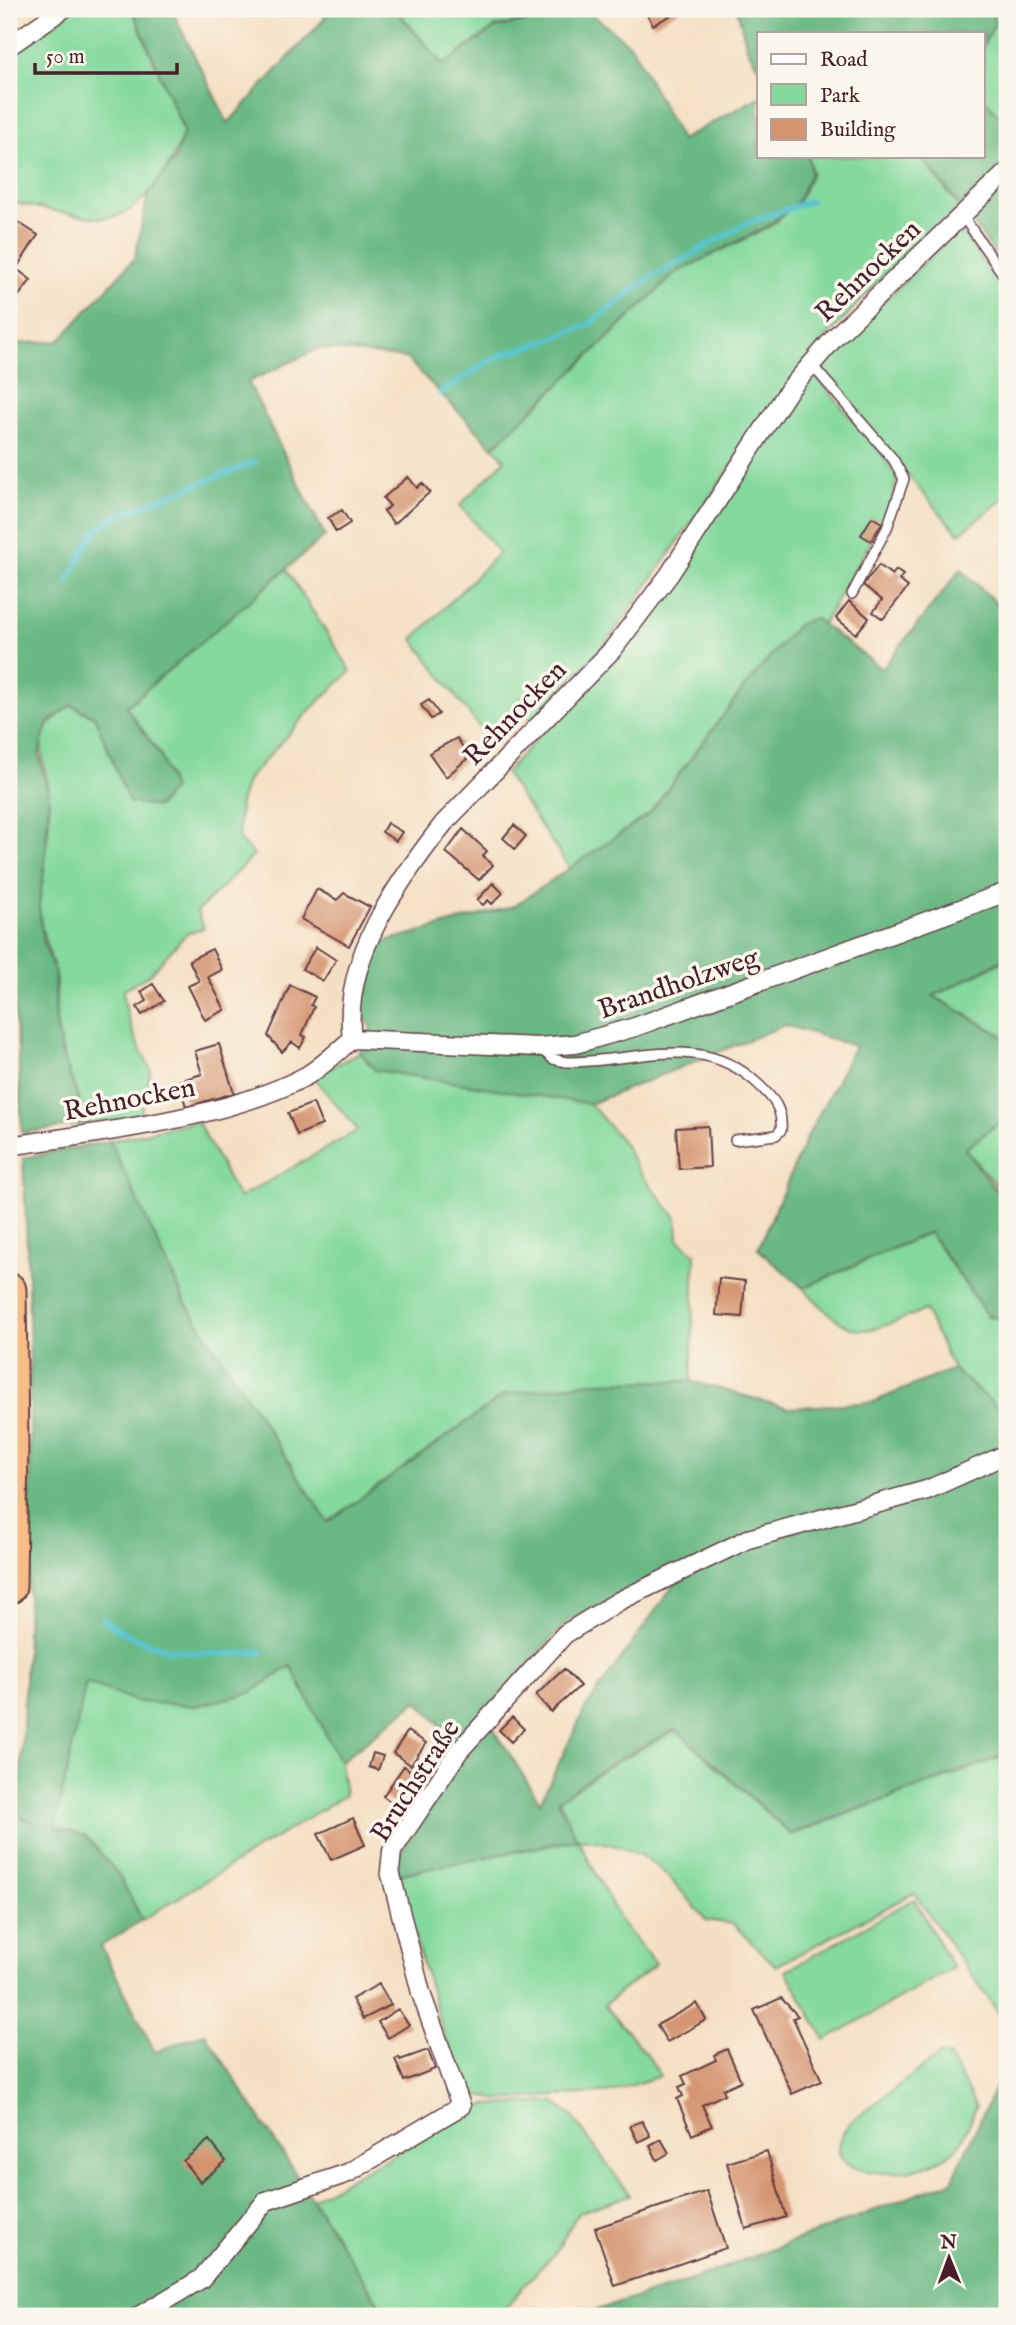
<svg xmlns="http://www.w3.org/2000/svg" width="1016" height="2325" viewBox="0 0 1016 2325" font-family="'IM FELL English',serif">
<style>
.green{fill:#84d99d;stroke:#677c64;stroke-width:2}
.forest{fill:#6bb984;stroke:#5a6c58;stroke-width:2}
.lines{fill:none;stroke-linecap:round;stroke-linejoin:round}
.stream{stroke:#58c5d0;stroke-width:6}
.building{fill:#d4946f}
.lane-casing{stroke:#643c42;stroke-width:12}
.street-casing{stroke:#643c42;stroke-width:21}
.highway-casing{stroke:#643c42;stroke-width:37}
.lane{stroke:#fff;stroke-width:9}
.street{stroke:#fff;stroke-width:18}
.highway{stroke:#f7bd88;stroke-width:33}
.labels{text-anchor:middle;stroke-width:7;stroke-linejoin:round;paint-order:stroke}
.street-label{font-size:28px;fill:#4a1f2b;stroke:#fbf7ec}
</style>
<rect width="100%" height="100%" fill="#fbf7ec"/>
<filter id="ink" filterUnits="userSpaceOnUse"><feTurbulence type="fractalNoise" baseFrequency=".0143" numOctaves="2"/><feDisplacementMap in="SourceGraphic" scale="14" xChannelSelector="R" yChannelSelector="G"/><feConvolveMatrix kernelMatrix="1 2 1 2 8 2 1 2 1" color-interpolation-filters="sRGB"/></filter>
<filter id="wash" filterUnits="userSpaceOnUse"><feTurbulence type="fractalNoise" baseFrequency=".00686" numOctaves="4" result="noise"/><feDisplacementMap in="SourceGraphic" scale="28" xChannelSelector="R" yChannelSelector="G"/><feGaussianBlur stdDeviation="1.57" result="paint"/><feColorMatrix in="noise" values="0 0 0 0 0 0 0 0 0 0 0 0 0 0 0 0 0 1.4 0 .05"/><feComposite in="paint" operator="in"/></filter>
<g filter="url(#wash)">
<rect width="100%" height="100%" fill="#f4dfc2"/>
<!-- green -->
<path class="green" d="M72,9H132L184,132C173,163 141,220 101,218C71,216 39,207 9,202V55Z
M396,9H586L495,27L443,65Z
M991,9H1007V125L983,96V46L995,23Z
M808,156H920L959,207L876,284L810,355L607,642L533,722L517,709L489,740L413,639L499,553L460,505L505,460L494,447L677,272L770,227L798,202L812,173Z
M956,232L963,233L1007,294V496L959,534C910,480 863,422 819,363Z
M811,376L817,377L882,454L897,477L893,500L886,516L823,624L814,618L746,685L649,814L570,869L505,773L658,606L773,424Z
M286,569L351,671L311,709L248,779L240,803L238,839L254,855L197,912L204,928L186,934L150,974L123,990C126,1020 137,1044 151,1070L140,1117L88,1124C77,1092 62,1060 57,1027C54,1008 59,987 54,968C48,947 39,928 39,906C40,870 51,835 49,799C48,750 22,743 71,705L95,717L129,802L158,807L173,789L160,754L126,707Z
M1007,959V1038L934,996Z
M360,1052L375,1070L590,1104L623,1142L639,1171L677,1219L678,1239L695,1254L691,1381L592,1382L504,1395L328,1523L185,1302L110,1141L197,1121L239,1198L358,1130L313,1077Z
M1007,1117V1198L965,1149Z
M929,1233L988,1317L1007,1319V1415L953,1369L925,1310C856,1337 857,1343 803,1288Z
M291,1666L340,1762L345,1795L142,1920L119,1875L55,1827L86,1682L138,1702L250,1693Z
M676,1730L791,1835L1007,1755V2025L914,1893L776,1966L733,1924L706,1920C664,1870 647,1845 578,1839L621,1922L656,1964L604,2005L647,2054L660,2076L612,2092L499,2100L472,2094L459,2084L396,1875L577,1840L559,1800L612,1764Z
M914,1899L953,1968L825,2040L786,1971Z
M940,2054L950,2057L976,2107C971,2118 966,2136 958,2146C920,2188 800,2181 851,2122Z
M554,2102L571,2115L630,2195L578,2213L556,2252L527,2282L499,2316H387L312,2199L414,2144L464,2111L486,2105Z"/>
<!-- forest -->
<path class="forest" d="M132,9H171L228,123L325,18L320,9H395L443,65L495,28L586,9L632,47L681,140L759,97V156H808L811,173L797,202L768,226L677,272L493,447L406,358L320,348L248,382L325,536L126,707L160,755L173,789L157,807L129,802L95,717L71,705L47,724L39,754L49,797L45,865L39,905L43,941L54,970L56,1024L62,1053L86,1124L22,1133L18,1048L9,958V344L59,341L135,258L148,194L175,159L184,131Z
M737,9H991L995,23L983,45V33H759V69L747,48Z
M983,97L1007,126V163L960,206L921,156H983Z
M1007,179V272L967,214Z
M961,569L1007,614V958L933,996L1007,1039V1116L965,1149L994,1188L1007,1200V1318L988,1316L929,1232L803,1288L758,1249L806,1139L855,1046L785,1025L590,1104L375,1070L360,1052L372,1026L361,1016L360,980L371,952L390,940L514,906L649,814L746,685L797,625L814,618L882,669Z
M110,1141L185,1302L328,1522L504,1395L592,1382L691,1381L788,1408L873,1402L953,1369L1007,1415V1447L909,1493L668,1572L567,1622L457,1742L417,1701L340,1762L291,1666L250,1693L196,1706L138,1702L86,1682L55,1827L86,1836L119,1875L142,1920L101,1946L155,2052L205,2033L387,2316H9V1901L16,1817L37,1822L18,1816C32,1596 35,1377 23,1158Z
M1007,1460V1754L791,1834L676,1729L612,1763L558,1800L577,1839L396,1875V1859L471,1743L490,1723L540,1802L585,1709L675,1583L744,1548Z
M1007,2076V2316H578L686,2282L952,2181L999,2079Z"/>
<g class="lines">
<!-- stream -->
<path class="stream" d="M440,393L500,355L541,343L588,325L647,280L745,224L811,201
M68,581L95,531L117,516L255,462
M103,1619C150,1655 204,1657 261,1652"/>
</g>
<g id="blocks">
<!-- building -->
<path class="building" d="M644,9H683L653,25Z
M16,221L38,235L14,272L9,268V232Z
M18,270L31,280L9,308V281Z
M408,477L417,488L422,483L430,492L394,524L384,511L390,506L383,498Z
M342,510L350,523L336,532L328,518Z
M872,517L882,523L871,541L861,535Z
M879,565L892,575L896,570L903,575L899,580L908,587L883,619L873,612L882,600L863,585Z
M849,601L869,618L856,634L836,618Z
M429,700L439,714L431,719L421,705Z
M457,738L469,757L446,777L429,753Z
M387,823L402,832L396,841L382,832Z
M514,825L526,836L515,849L503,838Z
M463,829L487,851L483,856L493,865L479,880L446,852Z
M493,883L503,893L492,904L488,900L483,905L477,900Z
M317,889L337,900L344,893L370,907L349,946L301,919Z
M316,947L336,960L323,981L302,969Z
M212,949L222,970L208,977L225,1010L205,1020L188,986L199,981L189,960Z
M153,984L164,1001L142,1015L137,1007L147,1001L141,992Z
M290,985L315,997L311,1005L314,1007L302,1035L306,1037L300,1048L292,1042L282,1052L268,1036Z
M219,1044L234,1093L186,1107L179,1081L202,1074L195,1051Z
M313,1103L322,1125L297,1135L288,1113Z
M708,1126L710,1167L679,1169L676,1128Z
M719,1278L745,1281L742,1317L716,1315Z
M564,1669L580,1686L551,1712L536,1695Z
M512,1717L524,1729L511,1742L499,1730Z
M408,1731L426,1743L411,1765L393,1753Z
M373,1753L383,1756L378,1770L369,1767Z
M404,1766L427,1783L406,1813L383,1796Z
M353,1818L365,1845L331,1860L318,1834Z
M379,1984L391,2005L363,2019L352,1999Z
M781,1998L798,2016L793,2018L822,2081L792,2094L754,2010Z
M697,2003L706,2020L667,2042L657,2025Z
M398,2009L409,2025L388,2038L378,2022Z
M727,2049L741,2081L723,2089L725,2094L702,2105L712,2126L692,2135L677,2099L683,2096L679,2087L686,2084L682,2076L716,2060L714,2055Z
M428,2050L435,2069L404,2081L395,2059L399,2057L400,2060Z
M642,2121L650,2136L638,2142L630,2126Z
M661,2139L669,2153L657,2160L650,2145Z
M209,2140L226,2161L200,2182L183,2161Z
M767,2151L786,2217L746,2229L727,2163Z
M707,2191L726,2248L615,2286L595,2228Z"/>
</g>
</g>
<g filter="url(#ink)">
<use href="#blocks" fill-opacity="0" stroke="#643c42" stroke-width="2"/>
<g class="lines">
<defs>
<path id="lane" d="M962,215L1007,280
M811,364L893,459L904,479L887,528L852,594
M539,1048L553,1059L566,1062C636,1063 701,1030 758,1084C773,1098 783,1109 781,1130L776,1135L735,1140"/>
<path id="street" d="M9,46L63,9
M352,1039C341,960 397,883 444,823L613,649L669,575L789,390L835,337L1007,172
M352,1039L538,1047L575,1044L635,1027L1007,892
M9,1146C97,1133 229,1118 306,1076C323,1066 338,1051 352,1039
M139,2316L201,2279L266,2201L348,2173L461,2106L421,1993L390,1871L392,1851L459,1751L565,1634L619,1601L748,1539L927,1490L1007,1454"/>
<path id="highway" d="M9,1290L11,1443L9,1587"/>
</defs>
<!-- lane casing -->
<use href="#lane" class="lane-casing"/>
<!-- street casing -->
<use href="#street" class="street-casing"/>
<!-- highway casing -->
<use href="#highway" class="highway-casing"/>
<!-- lane -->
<use href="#lane" class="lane"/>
<!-- street -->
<use href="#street" class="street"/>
<!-- highway -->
<use href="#highway" class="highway"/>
</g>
</g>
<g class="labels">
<!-- street labels -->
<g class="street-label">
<text transform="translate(867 270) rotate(-44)" y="10">Rehnocken</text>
<text transform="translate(514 712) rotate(-46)" y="10">Rehnocken</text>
<text transform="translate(678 982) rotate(-19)" y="10">Brandholzweg</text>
<text transform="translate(129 1098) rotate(-11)" y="10">Rehnocken</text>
<text transform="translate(414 1780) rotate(-57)" y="10">Bruchstraße</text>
</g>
</g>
<!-- margin -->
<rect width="1016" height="2325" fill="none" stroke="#fbf7ec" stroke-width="35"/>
<!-- legend -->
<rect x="757" y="32" width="228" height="126" fill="#fbf7ec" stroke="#b4a19f" stroke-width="2"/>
<rect x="771" y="54" width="35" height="10" fill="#ffffff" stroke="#b4a19f" stroke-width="2"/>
<text x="820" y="66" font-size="21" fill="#4a1f2b">Road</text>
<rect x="771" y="84" width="35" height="21" fill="#84d99d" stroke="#b4a19f" stroke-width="2"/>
<text x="820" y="102" font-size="21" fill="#4a1f2b">Park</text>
<rect x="771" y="119" width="35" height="21" fill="#d4946f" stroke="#b4a19f" stroke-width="2"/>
<text x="820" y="136" font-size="21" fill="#4a1f2b">Building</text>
<!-- north arrow -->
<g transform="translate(949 2258) rotate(359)" stroke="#fbf7ec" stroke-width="5" paint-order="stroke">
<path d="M0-5L12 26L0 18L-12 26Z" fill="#4a1f2b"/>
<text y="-10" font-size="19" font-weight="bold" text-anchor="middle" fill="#4a1f2b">N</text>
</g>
<!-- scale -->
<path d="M35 63v10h142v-10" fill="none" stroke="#4a1f2b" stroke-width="3.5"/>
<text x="46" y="63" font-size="21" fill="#4a1f2b" stroke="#fbf7ec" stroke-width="5" paint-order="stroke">50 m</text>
</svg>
